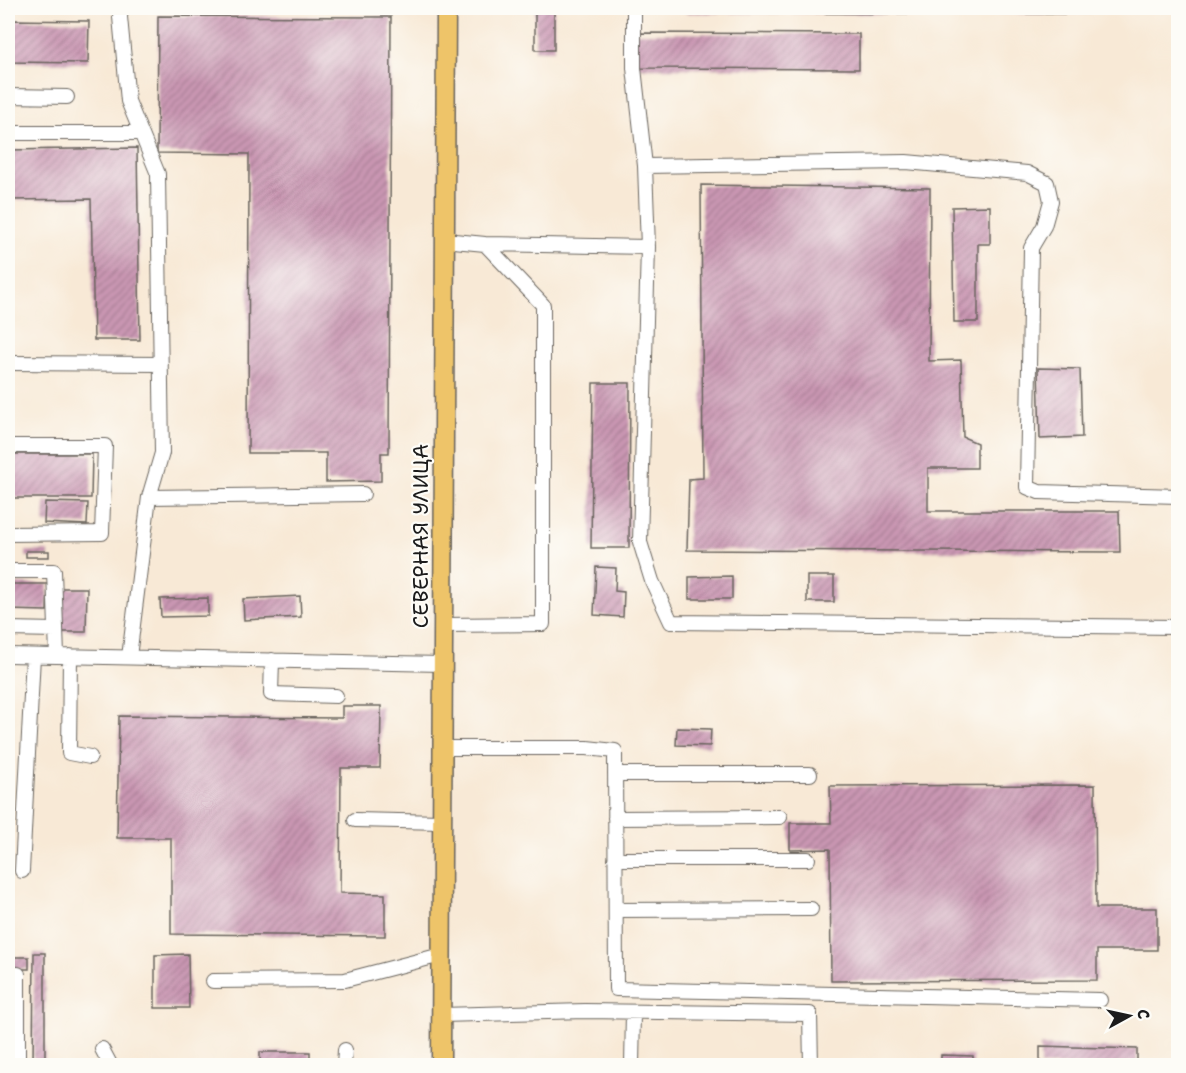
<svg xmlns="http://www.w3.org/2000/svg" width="1186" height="1073" viewBox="0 0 1186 1073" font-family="'Shantell Sans',sans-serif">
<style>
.building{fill:url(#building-hatch)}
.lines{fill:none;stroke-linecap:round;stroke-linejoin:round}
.minor-casing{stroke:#69645d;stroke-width:16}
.major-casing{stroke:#69645d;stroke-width:21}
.minor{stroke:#fff;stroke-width:14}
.major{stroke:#eec469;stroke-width:18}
.labels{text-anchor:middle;stroke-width:4.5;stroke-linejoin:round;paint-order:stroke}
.street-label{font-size:21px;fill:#1c1c1c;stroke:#fdfcf7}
</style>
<defs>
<pattern id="building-hatch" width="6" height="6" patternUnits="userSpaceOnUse" patternTransform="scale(1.5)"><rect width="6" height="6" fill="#ca97b3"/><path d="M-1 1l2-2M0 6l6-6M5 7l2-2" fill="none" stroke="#a37a91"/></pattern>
</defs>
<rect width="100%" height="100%" fill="#fdfcf7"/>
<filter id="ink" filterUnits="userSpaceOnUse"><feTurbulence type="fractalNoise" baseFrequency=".0167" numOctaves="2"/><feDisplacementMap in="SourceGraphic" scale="12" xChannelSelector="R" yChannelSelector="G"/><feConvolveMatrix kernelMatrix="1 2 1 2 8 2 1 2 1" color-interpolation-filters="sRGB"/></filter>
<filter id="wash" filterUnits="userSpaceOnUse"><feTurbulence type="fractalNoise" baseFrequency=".008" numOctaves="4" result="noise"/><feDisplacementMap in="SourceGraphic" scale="24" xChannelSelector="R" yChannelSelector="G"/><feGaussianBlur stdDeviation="1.35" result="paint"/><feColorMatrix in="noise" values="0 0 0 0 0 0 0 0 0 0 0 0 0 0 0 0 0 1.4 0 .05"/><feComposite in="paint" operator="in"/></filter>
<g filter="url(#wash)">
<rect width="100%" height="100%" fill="#f8e9d6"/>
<g id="blocks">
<!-- building -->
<path class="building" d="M338,8H371V11L338,10Z
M535,8H554V50H535Z
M685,8H1091V14L685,13Z
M158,16L391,17L389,453H381V481L326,482V453H248L249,154L157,153Z
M8,20L89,21L88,63L8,62Z
M628,33L859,34V69L628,68Z
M137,148L140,340H94L91,199L8,200V150Z
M701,185L930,188L929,361L961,360L963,437L977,443V468H928V511H1119L1120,552L687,550L689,479L703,478Z
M990,206V244H978V322H954L952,207Z
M1038,368L1080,369L1082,437L1040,439Z
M593,383H630L629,548H591Z
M8,454H92L91,498H8Z
M45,502L88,503L87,525L44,523Z
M26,551H49V557H26Z
M596,567L616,568L615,591L624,592L623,617L594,615Z
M732,576V599H689V577Z
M807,576H834V602H807Z
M8,584H48L47,611L8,610Z
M61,588H87L86,632H61Z
M300,596L301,617L244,620L243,599Z
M208,598V616L161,617L160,599Z
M342,706H381L380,768H341L340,893L385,894V936L171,934V838H117L119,716L342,718Z
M677,728L711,729L710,746L676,745Z
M1095,785L1096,908H1157V950H1097V980L831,981L830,849L790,850V823H831L830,786Z
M34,953H45V1066H33Z
M188,954L189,1008H155V955Z
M8,957H29V969H8Z
M1040,1046L1137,1049V1066H1040Z
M260,1052H310V1066H260Z
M941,1055L973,1056V1066H941Z"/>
</g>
</g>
<g filter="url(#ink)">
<use href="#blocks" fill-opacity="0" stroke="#69645d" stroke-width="1.5"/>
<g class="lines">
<defs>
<path id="minor" d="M121,8L120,17L128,101L158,174L162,453L149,497
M634,8V68L645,166L648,247L640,542L652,581L671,622L1178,627
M8,96L67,97
M8,133H141
M645,166L906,162L1027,173L1047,183L1051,201L1044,226L1031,248L1027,487L1039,492L1178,496
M444,240L485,244L648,247
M8,363L161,364
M8,446H105L102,533L8,534
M8,571H54L57,656
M443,625L543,624V305L485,244
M8,629L56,630
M8,655L442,664
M70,656L69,753L90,757
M129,657L149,497L363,494
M272,660L271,694L336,696
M442,748H587L615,751L616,989L1100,1000
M615,774H810
M615,818L780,817
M355,820L442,822
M615,859H808
M22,871L33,656
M616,910L811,909
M8,975L18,974V1066
M213,981L345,980L441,955
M441,1015L585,1011L810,1014L811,1066
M102,1049L111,1066
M344,1066L345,1050
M632,1066L633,1012"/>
<path id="major" d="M441,1066L446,8"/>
</defs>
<!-- minor casing -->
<use href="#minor" class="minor-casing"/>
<!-- major casing -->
<use href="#major" class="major-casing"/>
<!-- minor -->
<use href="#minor" class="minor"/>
<!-- major -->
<use href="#major" class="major"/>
</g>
</g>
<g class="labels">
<!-- street labels -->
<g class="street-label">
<text transform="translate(421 536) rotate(-90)" y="7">СЕВЕРНАЯ УЛИЦА</text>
</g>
</g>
<!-- margin -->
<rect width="1186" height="1073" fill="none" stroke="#fdfcf7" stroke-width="30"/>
<!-- north arrow -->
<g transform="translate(1129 1016) rotate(82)" stroke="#fdfcf7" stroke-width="4.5" paint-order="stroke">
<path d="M0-4.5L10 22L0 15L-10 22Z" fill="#1c1c1c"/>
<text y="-9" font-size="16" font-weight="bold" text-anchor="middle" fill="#1c1c1c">С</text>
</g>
</svg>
